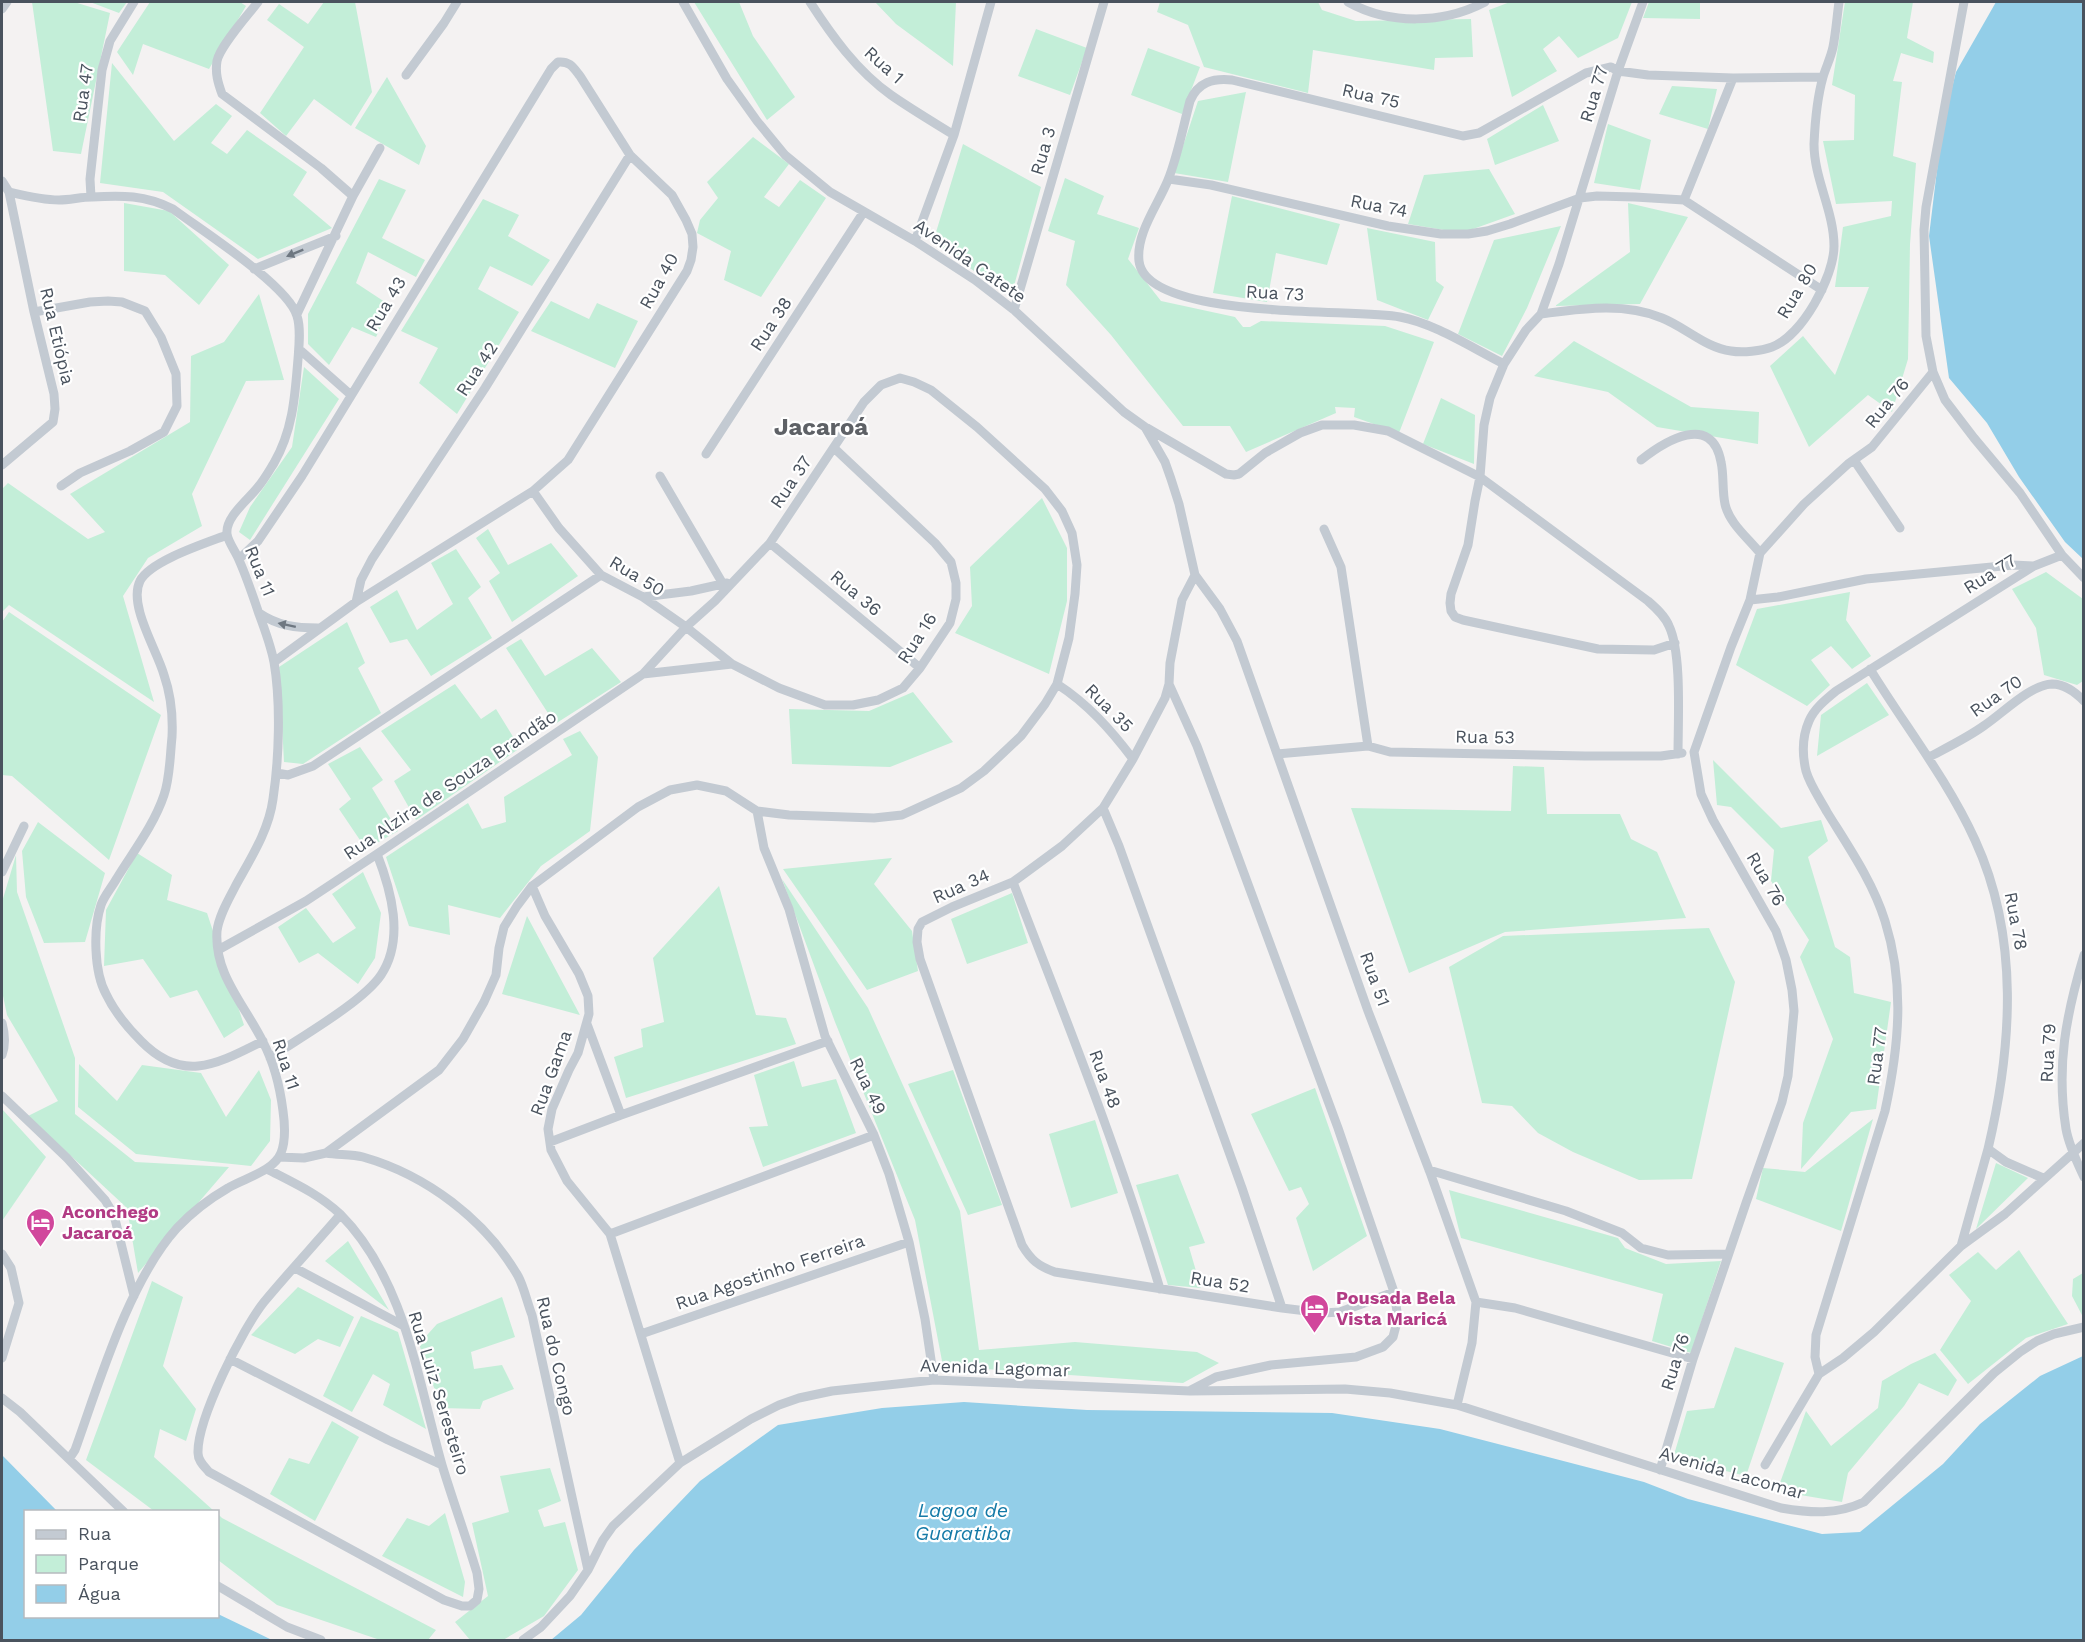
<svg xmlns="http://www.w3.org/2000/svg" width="2085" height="1642" viewBox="0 0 2085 1642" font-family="'Work Sans',sans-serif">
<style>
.green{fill:#c3eed8}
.water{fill:#93cee8}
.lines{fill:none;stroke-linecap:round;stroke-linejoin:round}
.street{stroke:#c3cad2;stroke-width:9}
.oneway{fill:#6e7781}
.labels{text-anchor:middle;stroke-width:4.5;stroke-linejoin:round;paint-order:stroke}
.street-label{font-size:18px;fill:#4a535e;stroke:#fff}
.hotel-label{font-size:18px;font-weight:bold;fill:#b23c85;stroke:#fff;text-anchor:start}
.water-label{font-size:20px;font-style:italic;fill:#147aa7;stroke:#fff}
.district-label{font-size:24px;font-weight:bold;fill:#5e6166;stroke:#fff}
</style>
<rect width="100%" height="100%" fill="#f4f2f2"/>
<!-- green -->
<path class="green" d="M32,2H74L110,13L81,154L53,151Z
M90,2H127L119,13Z
M150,2H240L246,6L209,69L143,44L133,75L117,52Z
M324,2H355L372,92L351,126L314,99L286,136L260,113L304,47L267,20L279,4L308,24Z
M694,2H739L753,36L795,97L767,120Z
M875,2H956L953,66L896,24Z
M1160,2H1318L1322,10L1356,21L1471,19L1473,57L1435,58L1434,70L1313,50L1308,93L1204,67L1188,25L1157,12Z
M1510,2H1632L1618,38L1578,58L1559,36L1543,49L1557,71L1512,97L1489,10Z
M1649,2H1700V19L1643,18Z
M1845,2H1913L1907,38L1934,52L1933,63L1901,53L1893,81L1902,82L1893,156L1916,163L1910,244L1908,359L1892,412L1868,395L1809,447L1770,366L1803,336L1835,375L1869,287H1835L1843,227L1891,216L1892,201L1836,204L1823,141L1854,140L1855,95L1832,85Z
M1036,29L1087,48L1070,95L1018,76Z
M1148,48L1200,67L1182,114L1131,95Z
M112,63L174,141L216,104L232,116L211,143L227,154L247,130L307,172L293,195L332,228L258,259L163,192L100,183Z
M387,77L426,146L419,165L355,128Z
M1672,86L1717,89L1708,129L1659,114Z
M1246,92L1228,182L1174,173L1198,101Z
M1543,105L1559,141L1495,165L1487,139Z
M1608,124L1651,140L1640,190L1594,183Z
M753,137L789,164L764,197L779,207L800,180L826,198L761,297L724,280L731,251L697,233L700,220L718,198L707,182Z
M963,144L1041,187L1011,297L933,242Z
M1489,169L1515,214L1462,233L1408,224L1424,175Z
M1065,178L1104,196L1097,214L1139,228L1128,259L1161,301L1235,317L1243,327H1250L1261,321L1385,326L1434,342L1399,433L1354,417L1355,408L1335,407L1336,413L1246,452L1230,426H1183L1111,335L1066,285L1075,241L1048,231Z
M379,179L406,190L382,238L425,260L416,277L368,252L356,283L391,306L376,337L352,327L329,365L308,344V314Z
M1232,196L1340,224L1327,265L1276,253L1267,302L1213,293Z
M483,199L519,215L508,236L550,260L532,286L490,266L478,289L519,312L457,414L419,383L438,348L401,331Z
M124,203L169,211L229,265L199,305L165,275L124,271Z
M1628,203L1688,217L1640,304L1555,306L1630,252Z
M1561,226L1527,308L1502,356L1458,334L1494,240Z
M1367,228L1435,242L1436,281L1444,287L1428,320L1377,300Z
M259,294L284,380L246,381L192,494L202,526L148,558L123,596L154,702L9,605L2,612V489L8,483L88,539L105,532L70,494L190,422L191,356L224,342Z
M551,301L589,319L597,303L638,321L615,368L531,331Z
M1574,341L1691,407L1759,412L1758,444L1657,427L1608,392L1534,376Z
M304,367L339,399L250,540L239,532L250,507L292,447Z
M1441,398L1475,415L1474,464L1423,444Z
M1042,498L1067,548V601L1049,674L955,633L972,606L970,567Z
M488,529L508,565L551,543L578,576L512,622L489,581L500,573L476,538Z
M456,549L481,587L468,598L492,638L431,676L407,639L390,643L370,607L397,590L417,630L453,604L431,563Z
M2046,572L2083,599V681L2077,685L2044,675L2036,628L2012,589Z
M1850,592L1846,620L1871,656L1852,669L1831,646L1811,660L1830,685L1807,706L1736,665L1757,609Z
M9,612L161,715L109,860L12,776L2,775V622Z
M347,622L365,663L358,668L381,713L303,764L284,762L279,667Z
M521,639L545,676L592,648L621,682L555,724L506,648Z
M1867,683L1889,715L1817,756L1821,715Z
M455,684L481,719L496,709L520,748L416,820L394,781L411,770L381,731Z
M913,692L953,742L890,767L792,764L789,709L869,711Z
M580,731L598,757L590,831L541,866L500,918L448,905L450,935L409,926L386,857L468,803L482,829L506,822L504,797L572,755L563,739Z
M360,747L383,780L372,788L398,831L366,849L339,809L351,799L328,764Z
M1713,760L1781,828L1821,820L1828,841L1808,857L1835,947L1850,957L1854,993L1891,1002L1876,1109L1851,1112L1801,1169L1803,1123L1833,1039L1800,957L1809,940L1771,881L1774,850L1731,807L1717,805Z
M1513,766L1544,767L1547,814H1620L1631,839L1657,852L1686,918L1505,932L1409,973L1351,808L1511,811Z
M38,822L105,873L85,942L44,943L26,897L22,851Z
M137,853L172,875L167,900L207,913L244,1025L224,1038L197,990L170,998L143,959L104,966L106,910Z
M16,855L17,892L75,1058V1114L135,1162L229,1167L138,1273L127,1208L28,1116L58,1101L7,1015L2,991V902Z
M892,858L874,884L912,931L918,971L867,990L783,869Z
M363,872L381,913L375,958L358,984L318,953L299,963L278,927L306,908L333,943L356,928L332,894Z
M782,879L868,1008L960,1211L979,1350L1075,1342L1197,1352L1219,1363L1183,1383L943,1366L915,1220L835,1022Z
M719,886L756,1015L786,1018L796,1044L626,1098L614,1057L643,1047L641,1029L664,1022L653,958Z
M1012,893L1028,943L967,964L951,919Z
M527,916L580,1015L502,994Z
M1709,928L1735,982L1692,1179L1639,1180L1573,1152L1538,1133L1512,1106L1482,1103L1449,967L1503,936Z
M794,1061L802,1087L836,1079L856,1133L763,1167L749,1127L768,1126L754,1075Z
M79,1064L117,1101L142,1065L201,1073L226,1117L259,1070L271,1100L270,1141L251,1166L136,1154L78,1107Z
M953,1070L1002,1205L968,1215L908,1084Z
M1315,1088L1367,1236L1313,1271L1296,1218L1309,1204L1301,1187L1289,1191L1251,1114Z
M2,1109L46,1157L2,1221Z
M1873,1119L1841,1231L1756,1199L1763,1168L1805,1172Z
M1095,1120L1118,1193L1071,1208L1049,1134Z
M1996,1163L2028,1178L1976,1229Z
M1178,1174L1205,1243L1189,1247L1201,1288L1168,1285L1136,1185Z
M1449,1190L1618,1238L1625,1248L1666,1264L1721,1261L1691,1353L1652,1341L1663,1294L1461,1238Z
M348,1241L389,1310L325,1261Z
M2019,1250L2068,1324L2026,1338L1968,1384L1940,1350L1971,1301L1949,1275L1978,1252L1996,1270Z
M2083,1273V1317L2072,1296L2073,1279Z
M152,1281L183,1297L163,1366L196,1409L186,1441L160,1429L154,1457L214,1511H154L86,1460Z
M298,1287L354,1317L340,1347L318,1339L295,1354L251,1335Z
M502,1297L515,1337L471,1352L474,1369L502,1365L514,1389L483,1401L480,1409L441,1408L419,1344L437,1324Z
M361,1316L398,1332L426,1429L383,1405L390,1384L373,1374L352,1412L323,1396Z
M1735,1347L1784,1363L1746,1476L1673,1458L1687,1411L1714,1408Z
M1935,1353L1957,1380L1948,1396L1919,1383L1904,1406L1848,1473L1842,1502L1777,1491L1806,1411L1831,1446L1878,1408L1882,1381L1911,1364Z
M332,1421L359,1437L315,1521L270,1494L289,1458L309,1464Z
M550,1468L561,1501L538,1510L544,1527L565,1522L578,1570L544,1616L503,1640H470L455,1622L488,1596L472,1523L509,1512L500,1476Z
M445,1513L465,1582L463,1597L382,1556L407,1518L429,1526Z
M218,1514L222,1518L436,1630L428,1640H380L277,1605L218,1560Z"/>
<!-- water -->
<path class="water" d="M1996,2H2083V559L2065,542L2019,477L1987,423L1949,378L1929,236L1937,170L1944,119L1956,72Z
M2083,1356V1640H551L581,1615L634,1550L700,1481L778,1425L882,1408L964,1402L1087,1410L1332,1413L1440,1429L1644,1482L1688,1499L1822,1534L1860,1532L1943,1464L1980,1424L2040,1376Z
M2,1455L57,1511L26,1512V1616H218V1614L272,1640H2Z"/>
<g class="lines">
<!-- street -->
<path class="street" d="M258,2C248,15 220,46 217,61C215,73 218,83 222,94L321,168L353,196L297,314
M683,2L727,79L757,121L785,155L830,192L915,241L975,280L1014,310L1124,412L1145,427L1165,462L1171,479L1179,504L1195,575L1220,609L1237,641L1368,1011L1431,1175L1476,1302L1472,1343L1457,1405
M810,2C832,36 857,71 891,95C911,109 933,122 954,135
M1348,2C1389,25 1443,24 1485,2
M1643,2L1618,71L1559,264L1541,314L1526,330L1504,364L1490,398L1484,425L1480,477L1475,501L1468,545L1451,594L1450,603L1451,611L1455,617L1463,620L1598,649L1654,650L1675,643
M1964,2L1926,207L1924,230L1926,336L1933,372L1945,400L1974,438L2020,493L2062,555L2084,578
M2,9L7,2
M406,75L444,23L457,2
M1169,179L1211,185L1388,226L1441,234H1468L1487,231L1510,224L1580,198L1597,196L1635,197L1684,200L1822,290
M2,181L9,192C26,196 42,200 59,200C70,200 81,197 92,197C122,195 145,195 173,209C201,230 288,285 297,316C301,328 299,346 298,359C295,396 293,430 274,463C269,471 264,480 258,487C249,499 225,517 227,534C228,542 236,552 239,560C247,578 253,596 259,614C265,630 271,647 274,662C281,703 279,759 273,799C269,830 251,858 236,885C229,899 219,915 217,931C214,975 245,1005 263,1042C274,1063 280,1087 283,1111C285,1125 286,1140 281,1153C273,1172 244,1178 228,1188C209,1199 192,1212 177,1228C129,1281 99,1383 75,1450L69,1459
M353,196L380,148
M91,197L90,179L102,70L110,41L134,2
M1684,200L1733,78
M915,241L954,135L991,2
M254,269L336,236
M1014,310L1104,2
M34,312L90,302L108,301L122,302L145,311L161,337L176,374L177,406L164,432L130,451L80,473L61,486
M1541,314C1581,309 1623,302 1662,318C1685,327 1706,348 1731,351C1743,353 1761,351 1772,347C1802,336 1834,277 1834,246C1834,211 1814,179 1814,144C1815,122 1817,98 1823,77C1826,67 1831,57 1833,47C1836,32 1837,16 1839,2
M299,349L351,395
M1504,364C1472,348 1434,323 1400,317C1354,308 1146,321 1139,261C1136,233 1158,205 1168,180C1178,155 1183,127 1190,101C1198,82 1213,78 1232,80L1463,136L1479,133L1586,73L1611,67L1618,71L1648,75L1733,78L1823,77
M1147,428L1226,474L1234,475L1239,474L1265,453L1300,433L1322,425H1354L1388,431L1480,477L1648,601C1656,608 1665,616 1669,626C1682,653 1678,721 1678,754
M706,454L863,213
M1641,460C1665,441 1712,412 1721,462C1724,475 1722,490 1725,504C1729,523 1748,538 1760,553
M1854,460L1900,528
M2,465L53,422L55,409L54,394L34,312L9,192
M660,476L723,584
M533,491L559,528L601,575L643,597L686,627L732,664L779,688L825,705H853L878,700L903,688L920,668L950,623L956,599V583L951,562L935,543L834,448
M1324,529L1341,567L1368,746
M227,535C206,543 150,561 140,581C128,605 157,650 164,675C171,695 173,716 172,737C170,756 170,778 164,795C154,825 133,852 117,878C112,887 104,896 101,905C93,929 94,972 106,994C115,1013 127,1027 141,1041C183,1084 217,1064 263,1041
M770,543L920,668
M2062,555L2034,566L1836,691C1825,700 1814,709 1809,721C1802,737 1802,754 1806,771C1810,785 1820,799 1827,812C1848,846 1873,882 1885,921C1905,985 1899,1046 1885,1111L1816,1335L1815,1357L1819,1374L1843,1358L1874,1332L1961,1246L2005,1214L2084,1143
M239,559L258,541L302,476L551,69L558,62C570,61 573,67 580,76L630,155L672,195L686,220L692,234L693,247L691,260L687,271L568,460L533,491L356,602L274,662
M1195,575L1182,600L1170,663L1169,684L1165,698L1133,759L1103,808L1062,846L1013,882L952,907L922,922L918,929L917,942L920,959L1022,1245C1031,1260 1038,1266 1055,1272L1282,1308L1323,1313L1340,1312L1394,1292
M643,597L691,591L727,583
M1750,600L1778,597L1866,579L2013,565L2033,566
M356,602L361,580L372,559L485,388L630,155
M259,613C278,626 296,628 318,628
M1870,669C1905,726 1947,779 1975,840C2020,938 2012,1047 1988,1149L2006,1162L2043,1178
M643,674L732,664
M1057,684C1088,704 1111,730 1133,759
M1169,684L1197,746L1338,1128L1394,1292L1398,1318L1393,1337L1383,1347L1356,1357L1271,1365L1216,1377L1191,1390
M1277,754L1368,746L1390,752L1585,756H1661L1682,753
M1929,757C1948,747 1967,738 1985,725C2003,713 2030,685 2052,684C2065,684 2075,692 2084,701
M277,773L288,775L313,766L601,575
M1103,808L1119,846L1242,1188L1282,1308
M757,811L764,848L789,909L825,1036L874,1135L889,1174L909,1242L925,1319L934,1380
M2,872L24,826
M1013,882C1065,1017 1119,1151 1160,1289
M532,886L545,916L579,974L588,996L589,1014L578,1053L569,1070L552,1109L548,1129L551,1150L567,1181L610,1234L680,1463
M218,950L306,901L377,854L643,674L686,627L715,601L770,543L864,402L881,385L900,378L914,382L931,390L977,427L1045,489L1062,511L1072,533L1077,565L1075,594L1069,638L1057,684L1045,704L1021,736L984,771L961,788L902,815L874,818L789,815L757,811L726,791L697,785L670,790L638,807L532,886L517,906L504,927L499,948L496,975L484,1002L463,1039L439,1070L326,1153L304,1158L279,1157
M2084,955C2066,1015 2056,1066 2066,1129C2069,1146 2077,1162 2084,1177
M2,1023C5,1034 6,1044 2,1055
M587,1024L621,1115
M270,1058C299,1038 363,1002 381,975C405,939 391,890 377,854
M2,1096L67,1158L105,1200L114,1215L134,1296
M550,1142L621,1115L828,1041
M326,1153C338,1155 352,1154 363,1157C426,1175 485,1219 518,1276C524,1287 527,1302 532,1315L588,1570
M267,1169C292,1182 319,1194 340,1214C405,1279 418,1381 442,1465C453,1501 466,1537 477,1573L479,1589L477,1600L470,1606H462L444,1600L209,1472C204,1466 198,1461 198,1453C197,1419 243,1328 264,1302C289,1272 315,1244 340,1215
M1429,1170L1566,1211L1622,1233L1641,1248L1668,1255L1728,1254
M610,1234L874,1135
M1961,1246L1988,1149
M2,1254L11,1268L19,1303L2,1358
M295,1268L404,1326
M1476,1302L1515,1308L1693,1359
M641,1334L909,1242
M230,1359L388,1440L442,1465
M2,1398L20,1412L124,1512
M1765,1465L1819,1374
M1660,1470L1693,1359L1746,1203L1782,1102L1788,1076L1794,1011L1792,990L1786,960L1776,931L1713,820L1701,794L1694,752L1731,647L1750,600L1760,553L1804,504L1848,464L1872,447L1933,372
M218,1586L287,1627L321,1640
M523,1640L541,1627L570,1596L588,1570L603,1540L613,1526L680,1463L751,1419L779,1405L799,1398L832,1391L934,1380L1190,1391L1345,1389L1390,1393L1457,1405L1781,1508C1811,1513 1836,1515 1864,1502L1994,1373L2020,1352L2037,1341L2054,1334L2084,1327"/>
</g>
<!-- one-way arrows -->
<defs><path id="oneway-solid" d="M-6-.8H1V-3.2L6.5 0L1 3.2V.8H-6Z" transform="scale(1.5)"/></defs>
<g class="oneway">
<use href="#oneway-solid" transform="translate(295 253) rotate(158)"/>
<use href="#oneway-solid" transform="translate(287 625) rotate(-168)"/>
</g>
<!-- icons -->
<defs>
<symbol id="hotel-pin" viewBox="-11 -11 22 30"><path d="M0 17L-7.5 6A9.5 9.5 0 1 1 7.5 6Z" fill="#d1479c" stroke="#fff"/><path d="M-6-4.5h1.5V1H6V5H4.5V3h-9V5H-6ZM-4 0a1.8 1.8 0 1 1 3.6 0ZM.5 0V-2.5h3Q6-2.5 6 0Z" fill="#fff"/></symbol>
</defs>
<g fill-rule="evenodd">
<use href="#hotel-pin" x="24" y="1206" width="33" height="45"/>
<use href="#hotel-pin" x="1298" y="1292" width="33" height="45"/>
</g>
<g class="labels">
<!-- street labels -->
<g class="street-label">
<text transform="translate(884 65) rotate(42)" y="6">Rua 1</text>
<text transform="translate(83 93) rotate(-82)" y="6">Rua 47</text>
<text transform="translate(1594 94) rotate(-73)" y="6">Rua 77</text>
<text transform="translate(1371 96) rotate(13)" y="6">Rua 75</text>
<text transform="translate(1043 151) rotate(-74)" y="6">Rua 3</text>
<text transform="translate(1379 206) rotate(11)" y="6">Rua 74</text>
<text transform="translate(970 261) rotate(35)" y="6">Avenida Catete</text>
<text transform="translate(659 281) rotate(-61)" y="6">Rua 40</text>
<text transform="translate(1797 291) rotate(-59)" y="6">Rua 80</text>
<text transform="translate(1275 293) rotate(3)" y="6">Rua 73</text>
<text transform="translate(386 304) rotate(-59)" y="6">Rua 43</text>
<text transform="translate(771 324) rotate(-57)" y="6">Rua 38</text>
<text transform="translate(57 336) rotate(77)" y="6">Rua Etiópia</text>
<text transform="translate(477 369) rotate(-57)" y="6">Rua 42</text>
<text transform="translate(1887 403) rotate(-51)" y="6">Rua 76</text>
<text transform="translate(791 482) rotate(-56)" y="6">Rua 37</text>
<text transform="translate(260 571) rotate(68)" y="6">Rua 11</text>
<text transform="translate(1990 574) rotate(-32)" y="6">Rua 77</text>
<text transform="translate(637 576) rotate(31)" y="6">Rua 50</text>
<text transform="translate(856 593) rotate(40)" y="6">Rua 36</text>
<text transform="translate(917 638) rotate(-57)" y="6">Rua 16</text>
<text transform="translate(1996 696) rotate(-35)" y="6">Rua 70</text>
<text transform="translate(1109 708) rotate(45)" y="6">Rua 35</text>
<text transform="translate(1485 737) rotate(1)" y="6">Rua 53</text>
<text transform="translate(450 785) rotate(-34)" y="6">Rua Alzira de Souza Brandão</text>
<text transform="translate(1766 879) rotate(60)" y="6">Rua 76</text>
<text transform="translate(961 886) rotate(-24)" y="6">Rua 34</text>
<text transform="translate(2016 921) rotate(79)" y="6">Rua 78</text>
<text transform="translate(1375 979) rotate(70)" y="6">Rua 51</text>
<text transform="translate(2048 1053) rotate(-87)" y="6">Rua 79</text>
<text transform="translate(1877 1056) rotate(-82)" y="6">Rua 77</text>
<text transform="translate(286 1064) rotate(72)" y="6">Rua 11</text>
<text transform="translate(551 1073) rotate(-70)" y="6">Rua Gama</text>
<text transform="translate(1105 1079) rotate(70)" y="6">Rua 48</text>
<text transform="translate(868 1086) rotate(64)" y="6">Rua 49</text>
<text transform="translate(770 1272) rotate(-19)" y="6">Rua Agostinho Ferreira</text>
<text transform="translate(1220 1282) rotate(9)" y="6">Rua 52</text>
<text transform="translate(556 1356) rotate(77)" y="6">Rua do Congo</text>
<text transform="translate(1675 1362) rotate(-73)" y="6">Rua 76</text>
<text transform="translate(995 1368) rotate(2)" y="6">Avenida Lagomar</text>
<text transform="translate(439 1393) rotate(73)" y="6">Rua Luiz Seresteiro</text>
<text transform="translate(1732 1473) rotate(16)" y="6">Avenida Lacomar</text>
</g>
<!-- hotel labels -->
<g class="hotel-label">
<text x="62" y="1218">Aconchego<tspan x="62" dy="21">Jacaroá</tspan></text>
<text x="1336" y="1304">Pousada Bela<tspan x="1336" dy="21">Vista Maricá</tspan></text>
</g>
<!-- water labels -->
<g class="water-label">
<text x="963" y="1517">Lagoa de<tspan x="963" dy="23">Guaratiba</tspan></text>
</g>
<!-- district labels -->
<g class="district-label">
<text x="821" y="435">Jacaroá</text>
</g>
</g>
<!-- border -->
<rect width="2085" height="1642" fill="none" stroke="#4a535e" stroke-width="6"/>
<!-- legend -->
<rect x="24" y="1510" width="195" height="108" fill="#ffffff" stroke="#b7babf" stroke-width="1.5"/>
<rect x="36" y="1530" width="30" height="9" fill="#c3cad2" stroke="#b7babf" stroke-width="1.5"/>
<text x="78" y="1540" font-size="18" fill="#4a535e">Rua</text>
<rect x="36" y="1555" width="30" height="18" fill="#c3eed8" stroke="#b7babf" stroke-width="1.5"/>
<text x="78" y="1570" font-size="18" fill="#4a535e">Parque</text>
<rect x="36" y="1585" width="30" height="18" fill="#93cee8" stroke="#b7babf" stroke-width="1.5"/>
<text x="78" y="1600" font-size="18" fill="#4a535e">Água</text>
</svg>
